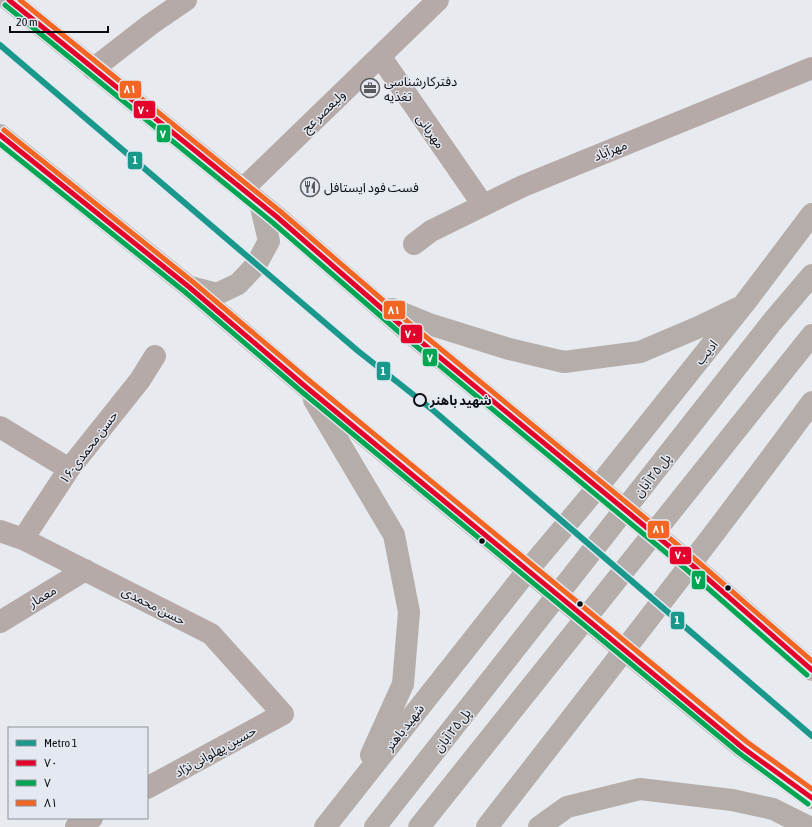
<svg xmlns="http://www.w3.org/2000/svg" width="812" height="827" viewBox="0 0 812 827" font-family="'Asap Condensed','Noto Sans Arabic',sans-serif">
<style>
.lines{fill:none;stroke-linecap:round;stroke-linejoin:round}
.street{stroke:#b5aaa8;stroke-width:22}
.primary{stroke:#b5adaa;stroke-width:22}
.primary-bridge{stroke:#b5adaa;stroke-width:22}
.bus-1-casing{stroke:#e4e9f1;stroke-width:8}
.bus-2-casing{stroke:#e4e9f1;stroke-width:8}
.bus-3-casing{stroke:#e4e9f1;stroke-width:8}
.bus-1{stroke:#e4002b;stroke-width:5}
.bus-2{stroke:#00a651;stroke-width:5}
.bus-3{stroke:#f26522;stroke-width:5}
.metro-1-casing{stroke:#e4e9f1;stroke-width:9}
.metro-1{stroke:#1a988c;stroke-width:6}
.stop-dot{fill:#e4e9f1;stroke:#0c0d10;stroke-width:2}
.bus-dot{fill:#0c0d10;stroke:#e4e9f1;stroke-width:1.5}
.labels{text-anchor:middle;stroke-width:3;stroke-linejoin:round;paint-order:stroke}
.poi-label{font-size:13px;fill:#0c0d10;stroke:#e4e9f1;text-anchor:start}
.street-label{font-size:13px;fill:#0c0d10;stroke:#e4e9f1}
.stop-label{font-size:13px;font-weight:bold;fill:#0c0d10;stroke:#e4e9f1;text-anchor:start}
.line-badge{stroke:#e4e9f1;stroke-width:1.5}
.badge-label{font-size:11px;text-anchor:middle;font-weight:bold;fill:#fff}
</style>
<rect width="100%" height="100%" fill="#e7eaee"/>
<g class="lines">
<!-- street -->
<path class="street" d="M380,56L483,205
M93,69L151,24L186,0
M243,189L438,0
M414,244L431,231L523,186L812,68
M0,427L69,469
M0,531L23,539L211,634L283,714L147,788
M23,539L69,469L140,380L155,356
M0,622L85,570
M76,827L92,818"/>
<!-- primary -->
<path class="primary" d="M9,0L277,217L403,327L692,565L812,670
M0,135L189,287L306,387L743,748L812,798
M190,287L217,294L238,284L256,265L269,241L260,203
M392,309L429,324L509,349L564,362L640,352L699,327L738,308
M314,400L394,535L409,612L403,684L371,755
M325,827L528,570L597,488L744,304L812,214
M487,827C596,686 707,546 812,402
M539,827L567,807L640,789L732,800L773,809L809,827"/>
<!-- primary-bridge -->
<path class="primary-bridge" d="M375,827L772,322L812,275
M419,827L812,335"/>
<defs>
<path id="bus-1" d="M9,0L277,217L403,327L692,565L812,670
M0,135L189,287L306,387L743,748L812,798"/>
<path id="bus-2" d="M5,5L272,222L399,332L687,570L807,675
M0,144L185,292L302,392L739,753L808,804"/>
<path id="bus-3" d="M20,0L281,212L408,322L696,560L812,661
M4,130L193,282L311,382L747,742L812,789"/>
</defs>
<!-- bus-1 casing -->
<use href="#bus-1" class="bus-1-casing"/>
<!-- bus-2 casing -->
<use href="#bus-2" class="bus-2-casing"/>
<!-- bus-3 casing -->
<use href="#bus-3" class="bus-3-casing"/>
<!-- bus-1 -->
<use href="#bus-1" class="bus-1"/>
<!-- bus-2 -->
<use href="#bus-2" class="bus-2"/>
<!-- bus-3 -->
<use href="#bus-3" class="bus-3"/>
<defs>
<path id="metro-1" d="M0,45L358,351L434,411L812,736"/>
</defs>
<!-- metro-1 casing -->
<use href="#metro-1" class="metro-1-casing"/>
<!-- metro-1 -->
<use href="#metro-1" class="metro-1"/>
</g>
<!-- icons -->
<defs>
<symbol id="office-ring" viewBox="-11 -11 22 22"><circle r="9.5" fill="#e4e9f1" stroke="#595a5e" stroke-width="1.5"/><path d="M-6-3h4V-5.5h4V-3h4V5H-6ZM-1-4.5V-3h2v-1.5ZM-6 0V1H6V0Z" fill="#595a5e"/></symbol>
<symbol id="restaurant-ring" viewBox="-11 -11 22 22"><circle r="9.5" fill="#e4e9f1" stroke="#595a5e" stroke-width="1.5"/><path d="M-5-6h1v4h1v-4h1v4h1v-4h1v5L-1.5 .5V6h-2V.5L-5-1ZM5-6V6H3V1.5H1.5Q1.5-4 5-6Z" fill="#595a5e"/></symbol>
</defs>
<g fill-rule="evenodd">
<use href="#office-ring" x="359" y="77" width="22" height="22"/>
<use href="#restaurant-ring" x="299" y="176" width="22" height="22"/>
</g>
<!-- markers -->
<circle class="stop-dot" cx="420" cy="400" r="6"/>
<g class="bus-dot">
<circle cx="482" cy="541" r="3.5"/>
<circle cx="728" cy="588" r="3.5"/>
<circle cx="580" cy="604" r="3.5"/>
</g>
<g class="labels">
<!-- poi labels -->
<g class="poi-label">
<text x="384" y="86">دفترکارشناسی<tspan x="384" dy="15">تغذیه</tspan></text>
<text x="324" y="192">فست فود ایستافل</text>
</g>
<!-- street labels -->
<g class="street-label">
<text transform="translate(323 111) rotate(-44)" y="5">ولیعصر عج</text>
<text transform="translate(431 131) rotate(55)" y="5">مهربانی</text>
<text transform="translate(610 150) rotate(-22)" y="5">مهرآباد</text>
<text transform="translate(706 352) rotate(-51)" y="5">ادیب</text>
<text transform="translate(88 447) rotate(-53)" y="5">۱۶-حسن محمدی</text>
<text transform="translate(652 475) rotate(-52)" y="5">پل ۲۵ آبان</text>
<text transform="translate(42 596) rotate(-31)" y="5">معمار</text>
<text transform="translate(154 605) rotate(27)" y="5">حسن محمدی</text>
<text transform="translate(404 727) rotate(-52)" y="5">شهید باهنر</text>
<text transform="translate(452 730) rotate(-52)" y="5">پل ۲۵ آبان</text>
<text transform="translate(215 751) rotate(-29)" y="5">حسین پهلوانی نژاد</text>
</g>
<!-- stop labels -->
<g class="stop-label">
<text x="430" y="405">شهید باهنر</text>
</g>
</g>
<g class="line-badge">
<rect x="119" y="80" width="23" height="19" rx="4" fill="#f26522"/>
<rect x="133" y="100" width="23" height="19" rx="4" fill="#e4002b"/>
<rect x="156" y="124" width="15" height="19" rx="4" fill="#00a651"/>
<rect x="127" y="151" width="16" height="19" rx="4" fill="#1a988c"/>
<rect x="383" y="300" width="23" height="20" rx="4" fill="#f26522"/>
<rect x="400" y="324" width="23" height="20" rx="4" fill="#e4002b"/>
<rect x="422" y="348" width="16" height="19" rx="4" fill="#00a651"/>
<rect x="376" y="361" width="15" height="20" rx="4" fill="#1a988c"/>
<rect x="647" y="520" width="23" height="19" rx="4" fill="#f26522"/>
<rect x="669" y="546" width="23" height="19" rx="4" fill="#e4002b"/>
<rect x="691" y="570" width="15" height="20" rx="4" fill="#00a651"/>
<rect x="670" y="611" width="15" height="19" rx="4" fill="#1a988c"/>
</g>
<g class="badge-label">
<text x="130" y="93">۸۱</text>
<text x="144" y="114">۷۰</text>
<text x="163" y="138">۷</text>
<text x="135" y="164">1</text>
<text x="394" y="314">۸۱</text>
<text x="411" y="338">۷۰</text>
<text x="430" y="362">۷</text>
<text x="383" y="375">1</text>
<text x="659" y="533">۸۱</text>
<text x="681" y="559">۷۰</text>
<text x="698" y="584">۷</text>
<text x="677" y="624">1</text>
</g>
<!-- legend -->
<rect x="8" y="727" width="140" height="92" fill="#e4e9f1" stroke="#8e9197"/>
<rect x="16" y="740" width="20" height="6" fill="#1a988c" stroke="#8e9197"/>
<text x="44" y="747" font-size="12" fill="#0c0d10">Metro 1</text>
<rect x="16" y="760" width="20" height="6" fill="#e4002b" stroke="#8e9197"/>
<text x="44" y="767" font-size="12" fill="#0c0d10">۷۰</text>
<rect x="16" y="780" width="20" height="6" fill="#00a651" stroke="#8e9197"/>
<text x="44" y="787" font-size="12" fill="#0c0d10">۷</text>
<rect x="16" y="800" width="20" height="6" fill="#f26522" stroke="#8e9197"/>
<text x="44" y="807" font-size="12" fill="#0c0d10">۸۱</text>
<!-- scale -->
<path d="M10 26v6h98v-6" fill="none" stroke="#0c0d10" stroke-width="2"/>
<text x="16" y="26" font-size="12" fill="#0c0d10" stroke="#e4e9f1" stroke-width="3" paint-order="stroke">20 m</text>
</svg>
